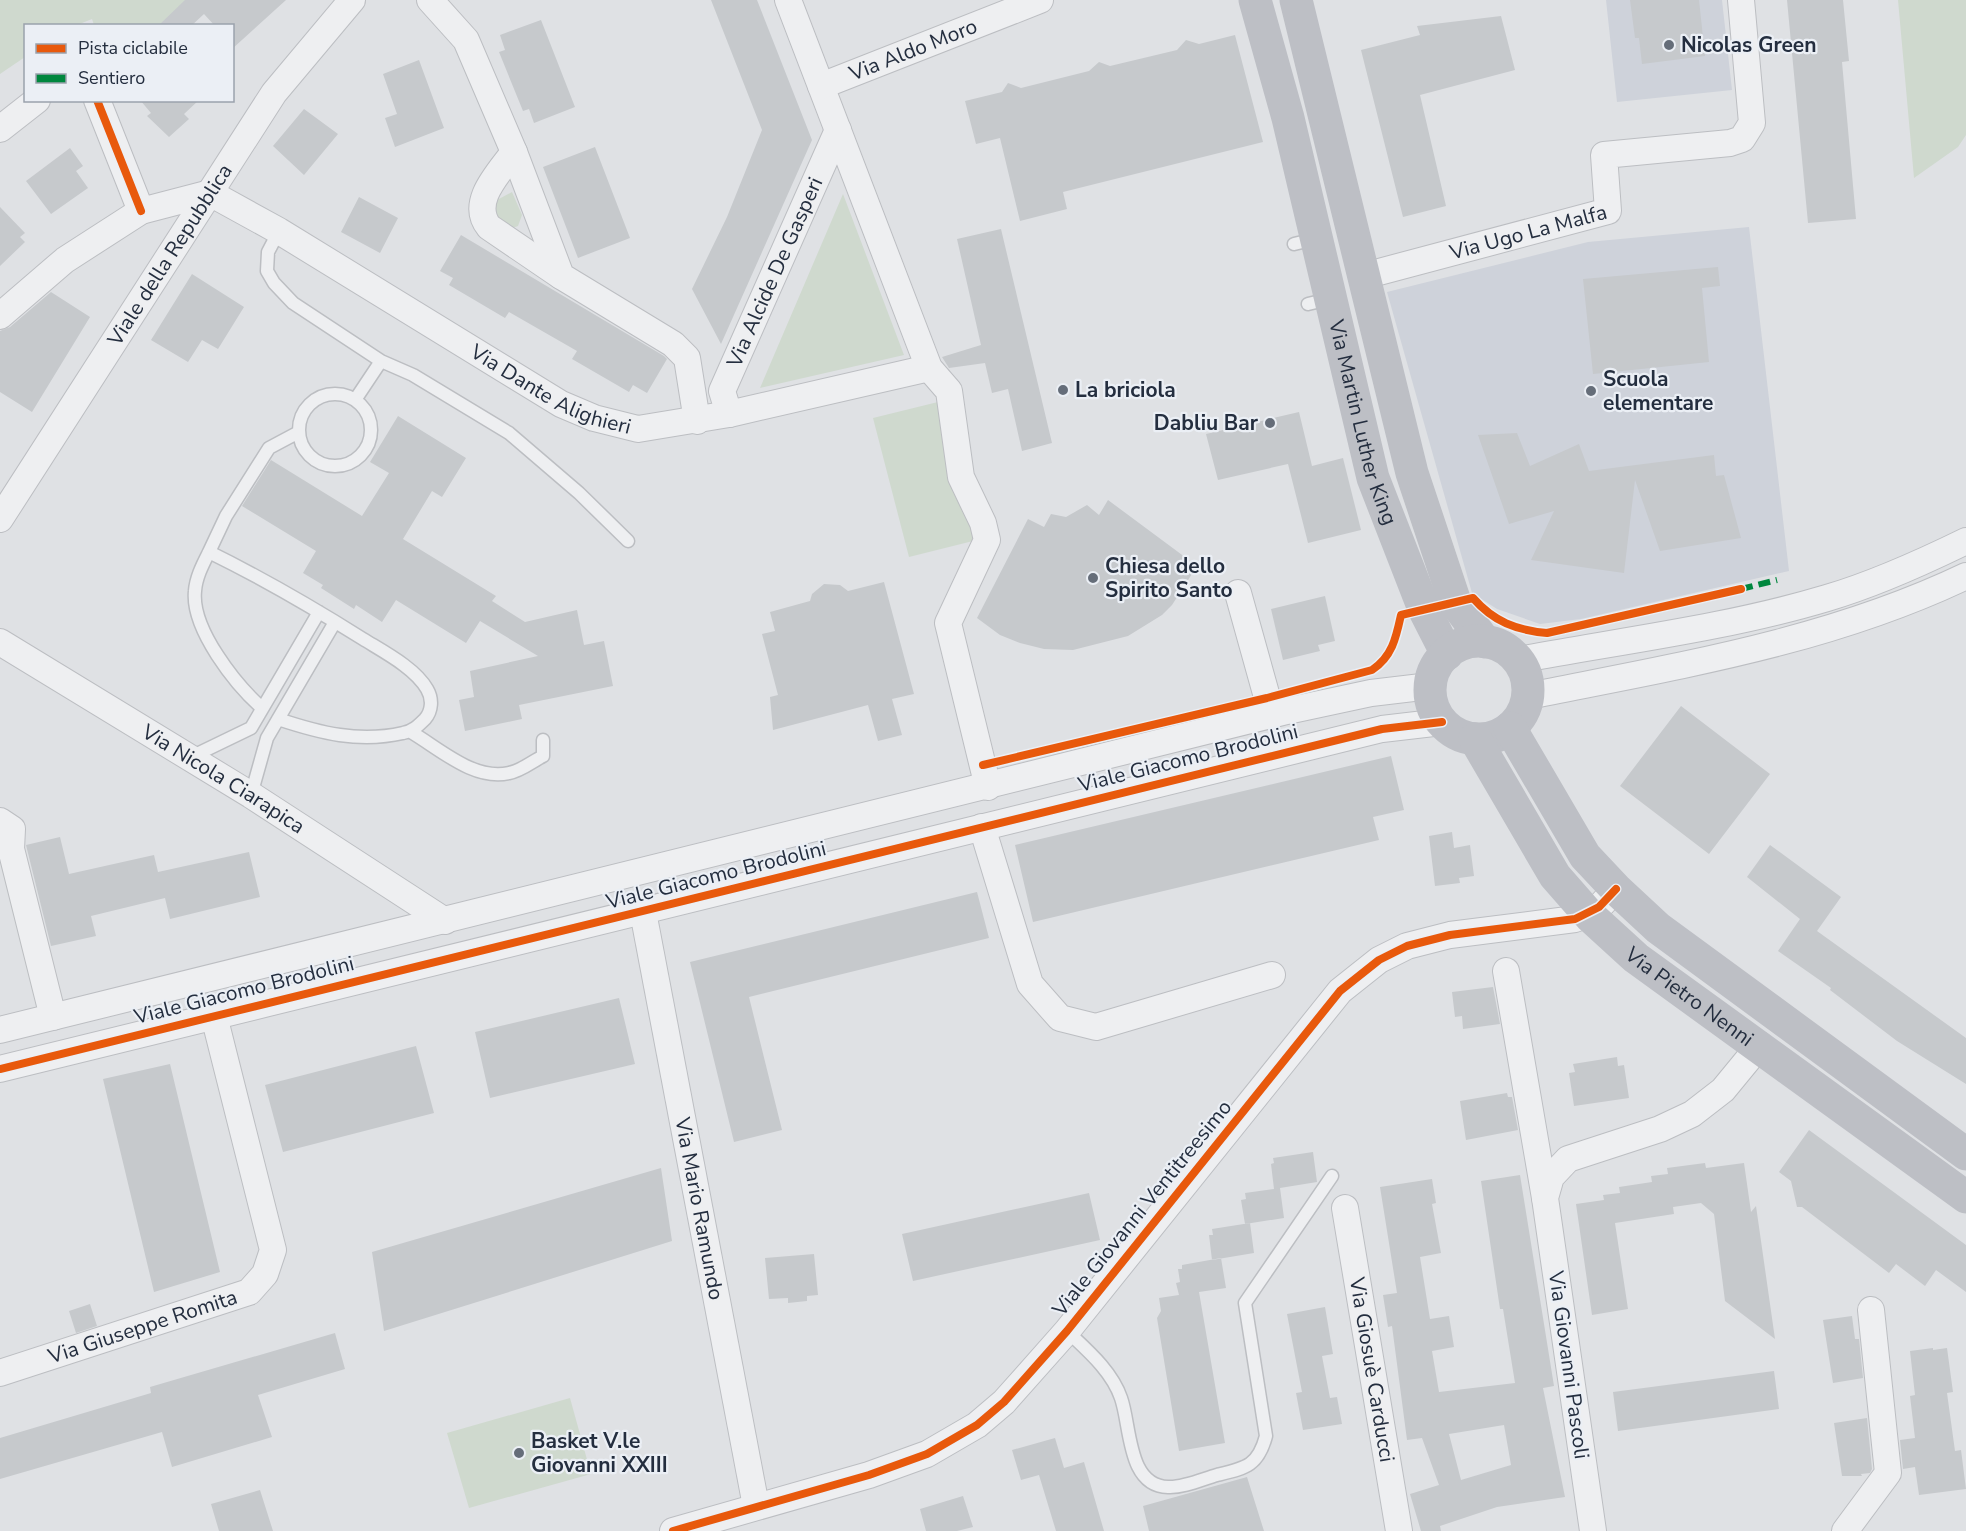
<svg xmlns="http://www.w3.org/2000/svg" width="1966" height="1531" viewBox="0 0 1966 1531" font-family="'Nunito Sans',sans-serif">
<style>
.built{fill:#ced2da}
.green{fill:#cfd9ce}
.building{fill:#c6c9cc;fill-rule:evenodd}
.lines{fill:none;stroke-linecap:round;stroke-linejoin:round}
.lane-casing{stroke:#bcbec2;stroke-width:15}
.street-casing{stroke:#bcbec2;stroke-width:28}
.lane{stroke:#eeeff1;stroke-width:12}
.street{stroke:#eeeff1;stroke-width:26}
.secondary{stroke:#bdbfc5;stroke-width:33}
.quiet{stroke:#00873e;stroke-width:6;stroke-dasharray:12 6;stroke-linecap:butt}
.cycleway-casing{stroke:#ebeff5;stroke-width:11}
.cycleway{stroke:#e8590c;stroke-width:8}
.poi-dot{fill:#656d79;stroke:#ebeff5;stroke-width:2}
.labels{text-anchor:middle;stroke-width:4.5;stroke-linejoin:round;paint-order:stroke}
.poi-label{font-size:21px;font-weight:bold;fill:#242e3f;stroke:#ebeff5;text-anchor:start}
.street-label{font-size:21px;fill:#242e3f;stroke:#ebeff5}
</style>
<rect width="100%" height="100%" fill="#dfe1e4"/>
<!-- built -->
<path class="built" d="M1606,0H1722L1732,90L1617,102Z
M1749,227L1789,571L1581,619L1540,624L1497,609L1472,593L1387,292L1588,242Z"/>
<!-- green -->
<path class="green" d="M0,0H187L161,25H94L92,19L77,25L26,26L25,57L0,74Z
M1898,0H1966V135L1958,147L1914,178Z
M512,192L522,215L518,226L507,230L497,224L492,207L497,200Z
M843,194L904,355L760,388Z
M942,401L977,540L909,557L873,418Z
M570,1398L591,1474L469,1508L447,1433Z"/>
<!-- building -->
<path class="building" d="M185,0H286L232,49V26H215L204,14L191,26H158Z
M711,0H757L812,140L721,344L692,289L727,217L762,130Z
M1630,0H1699L1705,56L1642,64L1639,38H1635Z
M1787,0H1843L1849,61L1842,62L1856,219L1808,223Z
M1501,16L1515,70L1420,95L1446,206L1403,217L1361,50L1420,35L1417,26Z
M541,20L575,107L534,123L529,109L523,111L499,52L505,50L500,35Z
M1235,35L1263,142L1063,192L1067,209L1020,221L1000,138L976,144L965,101L1002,92L1008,83L1021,88L1089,71L1099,62L1110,66L1177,50L1186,40L1199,44Z
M419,60L444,128L395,147L385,118L397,114L383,74Z
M140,100H199L184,114L189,119L169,137L147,116L151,113Z
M304,109L338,134L304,175L273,146Z
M595,147L630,238L578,258L543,167Z
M70,148L83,166L76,171L88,188L51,214L26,181Z
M359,197L398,218L380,253L341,232Z
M0,207L25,233L20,237L25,242L0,266Z
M1001,229L1052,443L1022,451L1008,389L992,393L985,363L949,368L942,357L981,345L957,239Z
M461,235L664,356L667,359L647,393L633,385L629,392L572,359L577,351L509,312L505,318L449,285L453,278L440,271Z
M1718,267L1720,286L1702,288L1709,362L1593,374L1583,279Z
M192,274L244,307L218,349L202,340L188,362L151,340Z
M51,292L90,317L32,412L0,392V331L10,327Z
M1299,412L1312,466L1343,458L1361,530L1308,543L1288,464L1218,480L1206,434Z
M398,416L466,458L442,497L432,491L403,539L496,596L492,601L525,622L577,610L584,645L604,641L613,686L519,705L522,719L465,731L459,700L474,697L470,671L538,656L480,621L466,643L396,600L382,622L356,605L354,609L321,588L323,585L303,573L316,551L242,506L271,460L362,516L389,473L370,462Z
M1517,433L1530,466L1579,444L1589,471L1714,455L1716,476L1724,475L1741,538L1660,551L1635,480L1624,573L1531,560L1554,511L1509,524L1478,435Z
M1108,500L1197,566L1172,605L1162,615L1128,636L1073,650L1044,649L1020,643L1000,635L977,618L1028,519L1044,527L1051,514L1066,517L1087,505L1099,515Z
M884,582L914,694L892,699L902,735L878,741L868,705L773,730L770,697L778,695L762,634L775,631L770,612L810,601L812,594L824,584L840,585L848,591Z
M1325,596L1335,641L1318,645L1320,651L1283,660L1271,609Z
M1681,706L1770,774L1709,854L1620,786Z
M1391,756L1404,810L1373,817L1379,840L1033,922L1015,845Z
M1452,832L1454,848L1470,845L1474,876L1459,878L1460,883L1435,886L1429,836Z
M60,837L69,874L154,855L158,872L249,852L260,897L170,919L165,898L91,916L96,936L51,946L26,845Z
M1770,845L1841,897L1817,931L1966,1038V1084L1897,1041L1830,990L1831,988L1778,951L1800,919L1747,877Z
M977,892L989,938L749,997L782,1130L734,1142L690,962Z
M1493,987L1500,1024L1463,1029L1462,1016L1455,1017L1452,992Z
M619,998L635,1064L490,1098L475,1032Z
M416,1046L434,1113L283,1152L265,1085Z
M1617,1057L1618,1066L1624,1065L1629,1098L1574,1106L1569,1073L1575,1072L1573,1064Z
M170,1064L220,1272L154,1292L103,1079Z
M1507,1093L1508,1097H1512L1518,1130L1466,1140L1460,1101Z
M1809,1130L1966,1245V1292L1936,1270L1925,1286L1896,1264L1889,1273L1802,1207H1797L1791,1181L1779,1172Z
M1313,1152L1317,1182L1280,1188L1284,1218L1245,1224L1241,1200L1246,1199L1245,1193L1274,1189L1271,1164L1274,1163L1273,1158Z
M1705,1163L1706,1168L1744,1163L1751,1212L1756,1206L1775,1339L1725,1301L1714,1214L1701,1203L1673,1207L1674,1214L1615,1223L1628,1309L1592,1315L1576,1204L1604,1200L1603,1195L1620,1193L1619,1187L1652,1182L1651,1176L1668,1174L1667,1168Z
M661,1168L672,1241L384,1331L372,1252Z
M1520,1175L1554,1386L1543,1388L1565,1497L1497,1507L1440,1526L1441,1531H1421L1410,1494L1439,1485L1422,1438L1407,1440L1392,1326L1388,1327L1383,1295L1397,1293L1380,1187L1432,1179L1436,1203L1432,1204L1441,1253L1420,1257L1430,1319L1449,1316L1454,1347L1432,1351L1439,1392L1515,1383L1503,1309H1500L1481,1181ZM1504,1425L1511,1465L1461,1480L1449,1434Z
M1089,1193L1100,1240L913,1281L902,1234Z
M1250,1223L1254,1253L1212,1260L1209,1235H1213L1212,1229Z
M814,1254L818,1295L807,1296V1301L788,1303V1298L769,1299L765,1258Z
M1221,1258L1226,1288L1199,1292L1225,1443L1179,1451L1157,1318L1161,1311L1159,1298L1179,1295L1176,1283L1180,1282L1178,1269H1182V1265Z
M90,1304L97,1326L76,1333L69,1311Z
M1325,1307L1333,1354L1322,1356L1330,1398L1337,1397L1342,1424L1303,1430L1296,1393L1302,1392L1287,1314Z
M1852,1316L1855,1339H1859L1863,1378L1833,1383L1823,1320Z
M335,1333L345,1369L258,1395L272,1437L172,1467L162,1432L0,1479V1438L151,1393L150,1387Z
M1933,1348V1350L1947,1348L1953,1392L1947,1393L1955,1451L1961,1450L1966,1489L1919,1495L1915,1467L1903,1469L1900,1440L1915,1438L1910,1396L1915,1395L1910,1351Z
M1774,1371L1779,1409L1618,1431L1613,1392Z
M1867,1418L1872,1469L1870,1473L1861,1474L1862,1476H1842L1834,1423Z
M1055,1438L1064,1468L1084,1462L1104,1531H1056L1039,1475L1021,1480L1012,1450Z
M1247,1477L1264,1531H1149L1143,1506Z
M260,1490L273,1531H219L211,1504Z
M963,1496L973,1527L957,1531H926L920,1509Z"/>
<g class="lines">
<defs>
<path id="lane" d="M279,231L268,252L267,271L274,283L293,303L381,361L413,375L509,433L579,493L628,541
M1294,244L1315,239
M1308,304L1329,299
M299 430a36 36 0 1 1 72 0a36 36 0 1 1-72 0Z
M355,400L381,361
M209,552L226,516L269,448L299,432
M262,708C236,685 191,629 195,591C196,577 203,564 209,552C262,578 312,607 363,639C384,652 415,668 427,689C433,699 432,711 425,719C418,726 413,731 403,733C359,743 320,733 278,719
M411,732C440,749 474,781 509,773C521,771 533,761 543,756V740
M191,757L251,728L319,612
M251,795L267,738L335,622
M1067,1331C1087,1350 1112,1371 1121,1398C1131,1426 1127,1486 1168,1487C1183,1488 1203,1479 1217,1475C1246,1468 1258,1466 1266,1436L1245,1303L1332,1176"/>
<g id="street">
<path d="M430,0L466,40L514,152L561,276L673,344L687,358L697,421"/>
<path d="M788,0L929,368L949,391L961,477L983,523L987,540L948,623L988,787"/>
<path id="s1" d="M821,86L1040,0"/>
<path d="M97,100L141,211"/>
<path d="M0,129L37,100"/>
<path d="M514,152C499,173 469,202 489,227L561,276"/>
<path id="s2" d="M1364,276L1608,211L1604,155L1730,143L1742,139L1752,123L1741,0"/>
<path id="s3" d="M0,316L65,260L141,211L210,193L279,231L561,404L594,418L638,429L729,414L929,368"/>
<path id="s4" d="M729,414L722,391L838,130"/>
<path id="s5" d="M0,519L274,93L352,0"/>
<path d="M1238,593L1272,715"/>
<path id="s6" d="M0,642L251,795L445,921"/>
<path d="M1518,660C1620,641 1727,628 1827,598C1875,584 1921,563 1966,541"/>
<path d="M1528,696C1677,666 1828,642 1966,576"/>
<path d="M0,821L12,829L11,849L53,1017"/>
<path d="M982,827L1030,984L1060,1018L1096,1027L1272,975"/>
<path id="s7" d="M643,912L756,1506"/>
<path d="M1506,971L1545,1198"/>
<path d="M0,1030L1287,711L1371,693L1430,686"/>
<path d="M0,1069L1382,729L1442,722"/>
<path id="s8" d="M1345,1208L1399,1531"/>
<path id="s9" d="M0,1373L249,1292L265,1274L273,1250L214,1016"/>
<path d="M673,1531L869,1475L927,1454L977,1425L1004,1402L1067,1331L1340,991L1379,960L1407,946L1450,935L1575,919L1599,907L1616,889"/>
<path d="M1593,1531L1545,1198L1551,1177L1568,1159L1660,1129L1692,1114L1723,1090L1760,1045"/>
<path d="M1845,1531L1888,1473L1871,1310"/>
</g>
</defs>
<!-- lane casing -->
<use href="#lane" class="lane-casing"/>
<!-- street casing -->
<use href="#street" class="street-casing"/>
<!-- lane -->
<use href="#lane" class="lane"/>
<!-- street -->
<use href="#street" class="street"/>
<!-- secondary -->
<g class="secondary">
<path id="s10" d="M1255,0L1288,118L1373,478L1424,609L1447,654"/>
<path d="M1296,0L1412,473L1455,602L1485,642"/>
<circle cx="1479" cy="690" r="49"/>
<path d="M1510,728L1585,856L1616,889L1658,928L1966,1154"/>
<path id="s11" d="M1475,739L1555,876L1590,916L1636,958L1966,1197"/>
</g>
<!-- quiet -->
<path class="quiet" d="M1741,589L1777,580"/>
<defs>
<path id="cycleway" d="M97,100L141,211
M983,765L1267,698L1372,670C1392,657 1396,638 1401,615L1473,598C1494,622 1516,630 1547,633L1741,589
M0,1069L1382,729L1442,722
M673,1531L869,1475L927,1454L977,1425L1004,1402L1067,1331L1340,991L1379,960L1407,946L1450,935L1575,919L1599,907L1616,889"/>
</defs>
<!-- cycleway casing -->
<use href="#cycleway" class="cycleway-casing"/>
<!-- cycleway -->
<use href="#cycleway" class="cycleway"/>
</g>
<!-- markers -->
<g class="poi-dot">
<circle cx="1669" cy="45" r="6"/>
<circle cx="1063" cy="390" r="6"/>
<circle cx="1591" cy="391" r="6"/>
<circle cx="1270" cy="423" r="6"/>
<circle cx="1093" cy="578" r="6"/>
<circle cx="519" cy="1453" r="6"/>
</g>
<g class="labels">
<!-- poi labels -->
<g class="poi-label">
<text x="1681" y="52">Nicolas Green</text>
<text x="1603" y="386">Scuola<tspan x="1603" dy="24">elementare</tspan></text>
<text x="1075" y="397">La briciola</text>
<text x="1258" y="430" text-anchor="end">Dabliu Bar</text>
<text x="1105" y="573">Chiesa dello<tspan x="1105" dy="24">Spirito Santo</tspan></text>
<text x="531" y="1448">Basket V.le<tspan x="531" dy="24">Giovanni XXIII</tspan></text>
</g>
<!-- street labels -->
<g class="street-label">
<text dy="7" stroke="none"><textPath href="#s1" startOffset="99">Via Aldo Moro</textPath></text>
<text dy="7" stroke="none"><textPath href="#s2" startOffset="170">Via Ugo La Malfa</textPath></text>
<text dy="7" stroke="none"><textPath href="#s5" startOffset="314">Viale della Repubblica</textPath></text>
<text dy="7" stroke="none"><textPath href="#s4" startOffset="154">Via Alcide De Gasperi</textPath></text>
<text dy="7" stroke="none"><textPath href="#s3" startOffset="642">Via Dante Alighieri</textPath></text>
<text dy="7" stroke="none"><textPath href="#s10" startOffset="436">Via Martin Luther King</textPath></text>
<text transform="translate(1188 758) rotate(-14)" y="7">Viale Giacomo Brodolini</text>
<text dy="7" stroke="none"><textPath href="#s6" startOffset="262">Via Nicola Ciarapica</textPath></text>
<text transform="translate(716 875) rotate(-14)" y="7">Viale Giacomo Brodolini</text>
<text transform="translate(244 990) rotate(-14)" y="7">Viale Giacomo Brodolini</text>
<text dy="7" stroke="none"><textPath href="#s11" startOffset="340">Via Pietro Nenni</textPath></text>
<text transform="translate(1142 1208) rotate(-51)" y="7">Viale Giovanni Ventitreesimo</text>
<text dy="7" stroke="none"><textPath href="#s7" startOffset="302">Via Mario Ramundo</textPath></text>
<text dy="7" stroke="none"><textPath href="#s9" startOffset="150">Via Giuseppe Romita</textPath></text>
<text transform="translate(1569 1365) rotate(82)" y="7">Via Giovanni Pascoli</text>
<text dy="7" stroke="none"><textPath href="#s8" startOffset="164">Via Giosuè Carducci</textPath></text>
</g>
</g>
<!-- legend -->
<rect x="24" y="24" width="210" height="78" fill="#ebeff5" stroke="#9ba2ac" stroke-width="1.5"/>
<rect x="36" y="44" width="30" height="9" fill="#e8590c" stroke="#9ba2ac" stroke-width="1.5"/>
<text x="78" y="54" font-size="18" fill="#242e3f">Pista ciclabile</text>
<rect x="36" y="74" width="30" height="9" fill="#00873e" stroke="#9ba2ac" stroke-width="1.5"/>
<text x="78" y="84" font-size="18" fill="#242e3f">Sentiero</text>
</svg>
